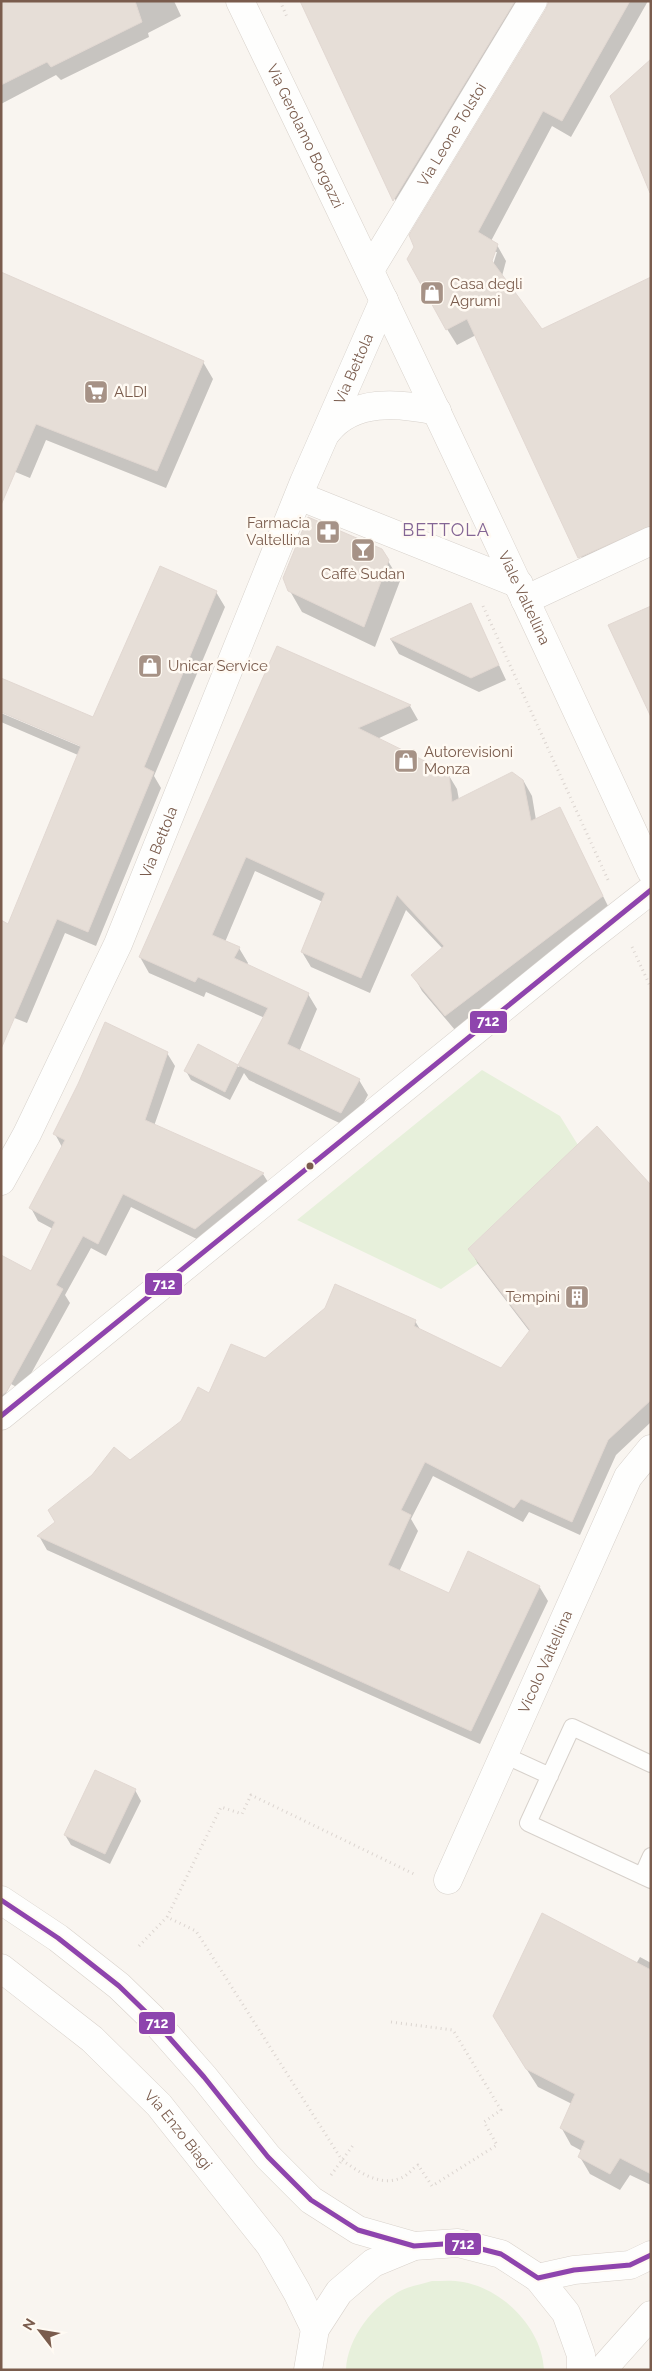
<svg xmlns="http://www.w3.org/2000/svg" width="652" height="2371" viewBox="0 0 652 2371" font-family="Raleway,sans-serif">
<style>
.green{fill:#e7f0db}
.shadow{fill:#0003;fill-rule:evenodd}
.building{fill:#e6ded7;stroke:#e2d8d2}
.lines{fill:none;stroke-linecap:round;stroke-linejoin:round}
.lane-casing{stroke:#d7d1cb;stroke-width:18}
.street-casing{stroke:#d7d1cb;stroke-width:29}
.secondary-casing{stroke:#d9d2cb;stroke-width:29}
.path{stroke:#dcd5d0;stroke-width:3;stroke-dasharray:1 4;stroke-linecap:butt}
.lane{stroke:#fefefd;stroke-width:16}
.street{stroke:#fefefd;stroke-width:28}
.secondary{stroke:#fefefd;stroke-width:28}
.bus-1-casing{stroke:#fffaf3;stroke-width:9}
.bus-1{stroke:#8e44ad;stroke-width:5}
.bus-dot{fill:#7a5c4d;stroke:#fffaf3;stroke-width:2}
.labels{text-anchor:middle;stroke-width:5;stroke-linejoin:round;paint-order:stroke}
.street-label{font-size:15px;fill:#7a5c4d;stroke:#fffaf3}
.poi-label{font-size:15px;fill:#7a5c4d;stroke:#fffaf3;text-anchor:start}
.quarter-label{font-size:18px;letter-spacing:1px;fill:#846695;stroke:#fffaf3}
.line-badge{stroke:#fffaf3;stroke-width:2}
.badge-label{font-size:14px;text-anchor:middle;font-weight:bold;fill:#fff}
</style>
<rect width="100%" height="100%" fill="#f9f5f0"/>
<!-- green -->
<path class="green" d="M482,1070L560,1116L578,1145L468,1249L479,1263L441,1289L297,1220Z
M432,2281C442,2281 453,2280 463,2282C503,2289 542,2328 544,2370H346C347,2338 374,2304 402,2290C411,2286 422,2284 432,2281Z"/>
<!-- shadow -->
<path class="shadow" d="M1,1H174L181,16L148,33L149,37L61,80L56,75L1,104Z
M302,1H543L403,216Z
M544,1H648L571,137L552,126L491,241L497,245L506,261L502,276L542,330L651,279V544L589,573L476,335L457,345L447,329L550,3ZM494,252H497L492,268L489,267Z
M1,278L203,362L213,379L166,488L46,440L30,478L1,466Z
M388,561L400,581L375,647L302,612L290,591Z
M216,592L225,607L154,776L161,788L96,946L65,933L27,1023L2,1013L78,755L1,722V713L86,749L94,719Z
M471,605L506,680L479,692L399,654L391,640Z
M277,647L410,706L418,720L377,739L448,774L457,789L459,800L523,780L532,796L536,820L559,808L611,912L455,1030L422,991L413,975L443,949L406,910L370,993L311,967L302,952L323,902L255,871L225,942L239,948L248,963L247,965L308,994L317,1009L299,1052L359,1080L368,1095L350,1128L249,1080L244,1073L230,1100L191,1080L186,1071L198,1046L239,1067L265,1018L206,992L204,997L149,973L140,957Z
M167,1053L175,1066L154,1126L263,1174L271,1187L203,1242L131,1207L106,1256L91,1248L65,1295L70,1303L22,1390L11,1384L1,1403V1262L31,1273L53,1229L38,1221L31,1208L62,1147L55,1134Z
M651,1187V1422L616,1455L580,1535L529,1512L523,1522L433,1476L411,1519L418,1531L399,1572L450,1594L539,1586L548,1601L480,1744L47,1550L39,1536L182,1422L209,1394L265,1360L415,1321L421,1331L502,1370L530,1332L478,1264L470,1249Z
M135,1790L141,1801L110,1864L71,1845L65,1835Z
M640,1957L651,1963V2185L630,2175L620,2190L590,2174L580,2157L582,2151L571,2145L561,2127L572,2104L538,2087L504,2034L636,1964Z"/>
<!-- building -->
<path class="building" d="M1,1H135L142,22L51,67L47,62L1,85Z
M300,1H515L393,201Z
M549,1H630L562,121L543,111L478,232L498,244L492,261L542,329L651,277V526L578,558L467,319L446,330L407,259L414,247L409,235L546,9Z
M651,59V193H650L610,96Z
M1,272L204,361L157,471L36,424L1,505Z
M308,517L382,549L389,560L364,627L288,591L283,578Z
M160,566L217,591L144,767L154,772L88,932L57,919L1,1049V920L8,924L81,746L1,712V678L93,717Z
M471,603L499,665L471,678L390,639Z
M651,606V717L608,625Z
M277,646L411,705L358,728L449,773L452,802L512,772L523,780L531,821L560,807L603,896L445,1016L411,975L444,946L397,895L361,978L301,952L325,893L246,857L212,935L240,947L234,958L309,993L287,1044L360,1079L341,1113L238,1065L268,1008L198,977L195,982L139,957Z
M105,1022L168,1052L145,1120L264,1173L195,1229L123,1194L98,1244L83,1236L56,1285L63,1289L7,1391L1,1396V1255L31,1271L55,1222L29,1208L65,1140L53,1134L78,1084Z
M198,1044L238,1065L225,1092L184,1071Z
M597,1126L651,1185V1400L608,1440L572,1522L521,1499L514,1508L425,1462L401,1510L411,1515L388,1565L449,1593L468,1551L540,1586L471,1731L37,1536L55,1522L48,1510L92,1475L114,1447L130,1460L181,1421L198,1387L209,1393L231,1344L265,1358L325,1308L335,1284L416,1320L414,1326L501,1368L530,1330L468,1249Z
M95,1770L136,1789L105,1854L64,1835Z
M542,1913L651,1970V2174L620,2158L610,2174L578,2157L585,2141L560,2128L575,2094L526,2069L493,2016Z"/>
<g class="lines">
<defs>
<path id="lane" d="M504,1755L550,1776
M651,1764L572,1727L528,1823L651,1880
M642,1876L651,1856"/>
<g id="street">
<path id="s1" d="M370,270L533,1"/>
<path d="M327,432C353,398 400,403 437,411"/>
<path d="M299,496L519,584"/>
<path d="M525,600L651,541"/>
<path id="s2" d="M1,1181L27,1134L118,944L304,482L384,300"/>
<path d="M1,1416L578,947L651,890"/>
<path id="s3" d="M448,1880L628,1477L651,1449"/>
</g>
<g id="secondary">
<path id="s4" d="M240,1C380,290 517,580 651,871"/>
<path d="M1,1900L58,1938L119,1986L152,2018L204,2077L268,2157L311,2200L358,2230L414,2246"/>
<path id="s5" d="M1,1968L92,2039L159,2105L270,2245L297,2292L315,2329"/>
<path d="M538,2278L574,2270L630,2265L651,2255"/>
<path d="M308,2370L315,2329L339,2292L373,2263L414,2246L458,2243L501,2254L538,2278L566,2313L581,2355V2370"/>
<path d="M602,2370L651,2315"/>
</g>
</defs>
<!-- lane casing -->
<use href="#lane" class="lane-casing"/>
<!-- street casing -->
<use href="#street" class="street-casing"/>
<!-- secondary casing -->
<use href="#secondary" class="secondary-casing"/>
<!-- path -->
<path class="path" d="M280,1L287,17
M483,606L609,882
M632,947L651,988
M139,1946L167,1917
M391,2022L453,2030L501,2110L484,2122L497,2145L432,2186L418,2165C413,2168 408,2175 403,2177C381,2188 359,2172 342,2160L196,1931L167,1917L221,1807L242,1814L251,1795L416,1875
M331,2175L354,2144"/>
<!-- lane -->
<use href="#lane" class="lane"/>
<!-- street -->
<use href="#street" class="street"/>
<!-- secondary -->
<use href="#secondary" class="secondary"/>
<defs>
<path id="bus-1" d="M1,1416L651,890
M1,1900L58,1938L119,1986L152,2018L204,2077L268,2157L311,2200L358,2230L414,2246L458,2243L501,2254L538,2278L574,2270L630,2265L651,2255"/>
</defs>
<!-- bus-1 casing -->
<use href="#bus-1" class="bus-1-casing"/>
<!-- bus-1 -->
<use href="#bus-1" class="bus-1"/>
</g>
<!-- icons -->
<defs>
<symbol id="shop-square" viewBox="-11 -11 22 22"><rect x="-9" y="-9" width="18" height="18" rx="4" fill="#a69286" stroke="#fffaf3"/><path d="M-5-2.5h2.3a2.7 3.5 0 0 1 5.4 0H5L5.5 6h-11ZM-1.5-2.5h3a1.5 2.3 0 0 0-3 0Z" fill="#fff"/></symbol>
<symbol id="supermarket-square" viewBox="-11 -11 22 22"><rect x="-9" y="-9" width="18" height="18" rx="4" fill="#a69286" stroke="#fffaf3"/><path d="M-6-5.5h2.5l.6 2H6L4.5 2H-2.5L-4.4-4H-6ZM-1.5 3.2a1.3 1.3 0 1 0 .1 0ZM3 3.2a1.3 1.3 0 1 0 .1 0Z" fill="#fff"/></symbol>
<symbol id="pharmacy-square" viewBox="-11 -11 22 22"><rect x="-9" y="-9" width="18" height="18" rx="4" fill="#a69286" stroke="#fffaf3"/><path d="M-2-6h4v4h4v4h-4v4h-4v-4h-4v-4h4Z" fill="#fff"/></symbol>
<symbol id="bar-square" viewBox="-11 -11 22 22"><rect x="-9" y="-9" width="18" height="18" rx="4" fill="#a69286" stroke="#fffaf3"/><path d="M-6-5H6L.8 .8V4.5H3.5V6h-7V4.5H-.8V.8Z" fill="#fff"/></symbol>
<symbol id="building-square" viewBox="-11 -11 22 22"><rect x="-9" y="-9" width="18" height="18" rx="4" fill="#a69286" stroke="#fffaf3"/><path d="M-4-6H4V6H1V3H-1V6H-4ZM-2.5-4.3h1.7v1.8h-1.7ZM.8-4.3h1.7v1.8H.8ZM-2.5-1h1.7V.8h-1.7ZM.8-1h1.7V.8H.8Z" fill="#fff"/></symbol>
</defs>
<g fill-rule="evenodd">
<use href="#shop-square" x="418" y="279" width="28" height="28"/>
<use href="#supermarket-square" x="82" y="378" width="28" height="28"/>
<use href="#pharmacy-square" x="314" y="518" width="28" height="28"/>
<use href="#bar-square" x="349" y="536" width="28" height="28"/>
<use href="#shop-square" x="136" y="652" width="28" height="28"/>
<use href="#shop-square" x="392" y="747" width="28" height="28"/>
<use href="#building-square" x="563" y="1283" width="28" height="28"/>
</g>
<!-- markers -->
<circle class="bus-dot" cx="310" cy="1166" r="4.5"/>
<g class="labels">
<!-- street labels -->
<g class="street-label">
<text dy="5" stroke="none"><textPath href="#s4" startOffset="150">Via Gerolamo Borgazzi</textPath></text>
<text dy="5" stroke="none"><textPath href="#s1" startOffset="158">Via Leone Tolstoi</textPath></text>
<text dy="5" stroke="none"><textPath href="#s2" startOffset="886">Via Bettola</textPath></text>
<text dy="5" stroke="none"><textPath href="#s4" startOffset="661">Viale Valtellina</textPath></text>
<text dy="5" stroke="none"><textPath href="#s2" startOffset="374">Via Bettola</textPath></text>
<text dy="5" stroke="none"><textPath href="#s3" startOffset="239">Vicolo Valtellina</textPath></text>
<text dy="5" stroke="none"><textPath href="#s5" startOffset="241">Via Enzo Biagi</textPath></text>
</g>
<!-- poi labels -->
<g class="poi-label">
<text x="450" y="289">Casa degli<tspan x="450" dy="17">Agrumi</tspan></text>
<text x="114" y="397">ALDI</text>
<text x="310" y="528" text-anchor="end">Farmacia<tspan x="310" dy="17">Valtellina</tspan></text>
<text x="363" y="579" text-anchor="middle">Caffè Sudan</text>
<text x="168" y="671">Unicar Service</text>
<text x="424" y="757">Autorevisioni<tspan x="424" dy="17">Monza</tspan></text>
<text x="560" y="1302" text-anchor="end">Tempini</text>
</g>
<!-- quarter labels -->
<g class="quarter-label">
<text x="446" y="536">BETTOLA</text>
</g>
</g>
<g class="line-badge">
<rect x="469" y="1010" width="39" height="24" rx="5" fill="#8e44ad"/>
<rect x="144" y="1272" width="39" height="24" rx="5" fill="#8e44ad"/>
<rect x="138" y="2011" width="38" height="24" rx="5" fill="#8e44ad"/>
<rect x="444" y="2232" width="38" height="24" rx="5" fill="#8e44ad"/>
</g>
<g class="badge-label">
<text x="488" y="1026">712</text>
<text x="164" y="1289">712</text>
<text x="157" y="2028">712</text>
<text x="463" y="2249">712</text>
</g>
<!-- border -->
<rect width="652" height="2371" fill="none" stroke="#7a5c4d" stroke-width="5"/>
<!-- north arrow -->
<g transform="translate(40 2331) rotate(301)" stroke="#fffaf3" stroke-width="4" paint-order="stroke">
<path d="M0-4L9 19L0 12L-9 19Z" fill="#7a5c4d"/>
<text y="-8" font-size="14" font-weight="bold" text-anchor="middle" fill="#7a5c4d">N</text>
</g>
</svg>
